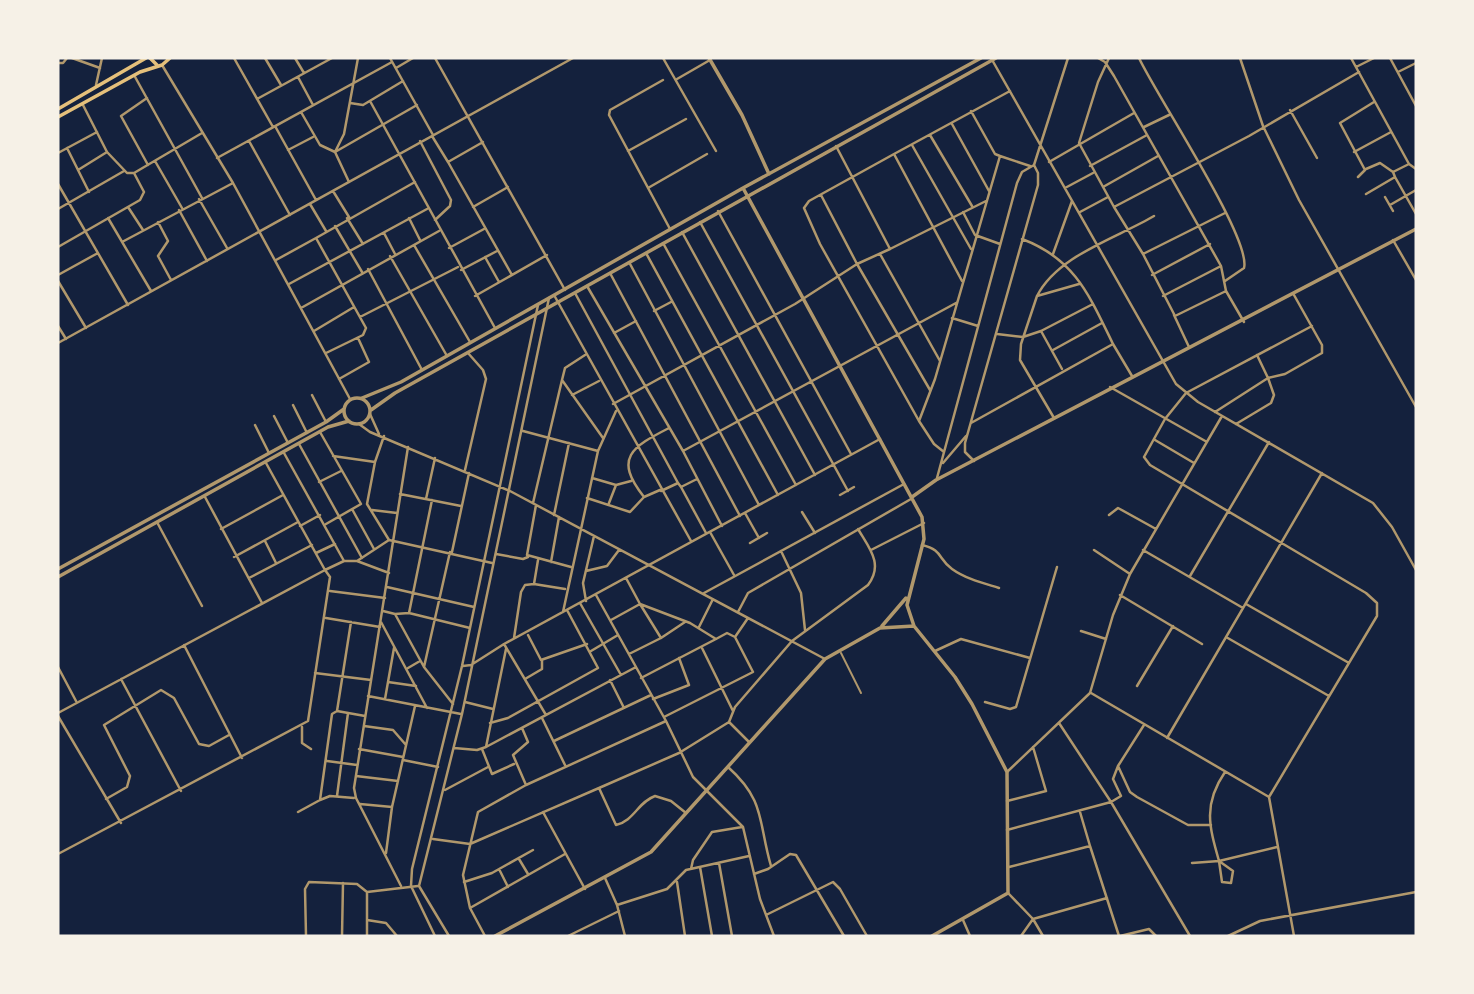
<svg xmlns="http://www.w3.org/2000/svg" width="1474" height="994" viewBox="0 0 1474 994" font-family="'Times New Roman',serif">
<style>
.lines{fill:none;stroke-linecap:round;stroke-linejoin:round}
.pedestrian{stroke:#b1986c;stroke-width:2}
.minor{stroke:#b1986c;stroke-width:2.5}
.tertiary{stroke:#b1986c;stroke-width:3.5}
.secondary{stroke:#e5c07b;stroke-width:3.5}
</style>
<rect width="100%" height="100%" fill="#14213d"/>
<g class="lines">
<!-- pedestrian -->
<path class="pedestrian" d="M841,653L861,693"/>
<!-- minor -->
<path class="minor" d="M72,58L100,68
M234,58L273,127
M265,58L281,85
M295,58L304,73
M390,58L433,135
M435,58L565,290
M663,58L716,151
M991,58L1176,384L1198,402L1373,503L1392,527L1416,570
M1098,58L1105,62L1114,76L1221,266L1163,296
M1109,58L1098,82L1079,143L1114,207L1249,136L1359,72
M1139,58C1156,95 1252,239 1244,268L1225,281
M1240,58L1263,126L1299,200L1416,407
M1351,58L1409,164L1416,169
M1390,58L1416,106
M58,63H63L67,58
M162,65L233,183L350,399
M1356,67L1374,58
M396,68L413,58
M1398,72L1416,63
M134,75L202,198
M298,77L313,105
M677,79L710,60
M663,80L610,110L609,115L670,229
M96,85L102,58
M147,98L121,116L148,165
M257,99L332,58
M370,101L495,328
M350,103L363,105L403,81
M83,105L107,152L127,173H134L202,133
M1290,110L1317,158
M301,112L320,145L335,152L417,105
M952,124L989,191
M275,126L316,200
M1144,127L1169,115
M930,135L972,206
M432,136L448,162L483,142
M249,141L290,215
M420,141L451,200L450,206L435,220
M912,145L971,249
M67,148L89,192
M288,150L313,137
M628,151L686,119
M1354,152L1391,132
M58,153L97,132
M894,154L809,201L804,208L820,244L919,421
M1000,156L1030,166
M217,158L392,62
M155,161L182,208
M448,162L512,275
M1049,162L1134,113
M1090,166L1147,135
M1366,169L1380,163L1393,172
M78,170L107,152
M1358,177L1365,170L1340,123L1374,102
M1395,177L1416,214
M349,182L335,152L344,134L358,58
M58,184L128,305
M1103,187L1158,156
M648,188L707,154
M1065,188L1093,173
M333,191L349,217
M1366,194L1395,177L1393,172L1409,164
M821,195L857,264L930,390
M1385,197L1393,211
M199,199L227,248
M310,204L326,231
M1390,205L1416,190
M128,207L143,230
M473,207L508,187
M1114,207L1143,254
M58,209L124,171
M179,210L207,261
M718,211L851,454
M963,212L975,235L1000,244
M1080,212L1108,197
M1225,213L1143,254L1175,316L1226,291
M108,218L151,291
M347,218L363,244
M409,218L420,240
M158,222L168,241L158,256L171,280
M700,222L848,491
M335,226L362,272
M682,232L815,475
M384,233L395,254
M1393,240L1416,280
M122,242L233,183
M663,243L796,485
M414,245L470,342
M58,247L140,200L144,192L134,173
M449,248L484,229
M890,249L986,201
M646,253L778,495
M880,254L940,361
M1053,254L1072,201
M390,256L447,356
M485,257L499,282
M276,260L316,238
M629,262L759,505
M1221,266L1226,291L1244,322
M368,269L422,370
M461,270L497,251
M610,273L740,516
M58,275L98,253
M1152,275L1210,244
M58,281L86,328
M962,281L894,154L1010,91
M289,284L427,209
M587,286L683,451L722,526
M575,293L678,483
M554,295L691,541
M475,296L547,255
M1037,296C1058,255 1117,238 1154,216
M301,308L439,231
M654,311L671,302
M1174,315L1189,347
M360,317L458,267
M952,318L978,326
M58,326L66,339
M314,331L354,307
M614,333L636,321
M997,334L1023,337L1041,331
M58,343L573,58
M1113,344L1132,376
M1053,350L1102,323
M326,353L363,335L366,328L316,238L415,182
M585,355L565,368L562,380L603,438
M1257,355L1268,378L1285,374L1322,353V345L1294,295
M1062,369L1041,331L1093,304
M339,379L369,362L358,338
M1110,387L1207,442
M312,395L326,422
M572,395L599,381
M613,404L795,304L857,264L890,249L836,146
M293,405L307,433
M1215,412L1268,378L1274,395L1271,403L1236,424
M370,414L379,434
M274,416L288,443
M1054,418L1020,360L1021,344L1037,296L1079,284
M971,423L1113,344C1089,295 1075,259 1022,239
M359,424L370,432L510,491L825,659
M255,425L269,453
M523,431L598,451
M320,432L361,504L326,524
M384,436L375,462L367,504L389,540
M1155,440L1194,463
M299,444L362,558
M683,451L956,303
M944,452L934,444L919,421L935,379L1000,156L995,154L971,111
M284,453L344,561
M333,456L375,462
M974,461L965,452V443L1038,185V173L1034,165
M266,463L325,570L344,561H357L389,540L492,563
M943,463L966,436
M465,470L486,379L483,370L468,353
M592,478L616,485
M937,478L1017,183L1022,172L1034,165L1068,58
M319,482L341,471
M681,487L706,533
M661,491L678,483L681,487L697,479
M400,494L461,506
M840,495L854,487
M205,497L262,603
M644,497C613,458 632,447 669,428
M587,498L630,512L644,497L660,490
M426,499L435,458
M533,503L562,380
M609,503L616,485L631,481
M536,505L527,555L571,567
M352,509L374,549
M372,510L397,513
M802,512L815,533
M745,513L759,538
M554,515L569,443
M1109,515L1118,508L1156,529
M158,524L202,606
M300,526L320,515
M221,529L283,495
M710,532L734,575
M265,541L276,563
M750,543L767,533
M922,545C943,550 938,559 952,569C966,579 983,583 999,588
M871,550L924,523
M1094,550L1130,574
M1143,550L1243,608
M781,551L801,593L805,630
M450,552L424,667L453,704
M452,552L469,473
M316,553L335,544
M496,554L523,559L528,557
M234,557L298,522
M357,561L389,573
M551,562L559,517
M586,571L607,566L619,550
M1190,576L1269,442
M249,578L312,545
M626,578L640,604L690,623L716,639L641,678
M534,584L565,589
M387,587L474,607
M330,591L385,598
M704,593L904,484
M596,595L666,721L693,777L743,827L760,899L774,936
M1120,595L1202,644
M586,601L583,583L594,536
M580,603L621,675
M1246,604L1349,663
M383,611L395,614L424,667
M563,612L598,451L616,411
M738,612L748,593L911,499
M409,613L432,500
M395,614L409,613L470,628
M326,618L380,627
M611,620L640,604L661,638L629,654
M381,622L427,708
M699,627L713,599
M1081,631L1106,639
M528,635L541,660L587,644
M1226,637L1329,696
M514,638L521,592L525,585L534,584L538,560
M661,638L685,622
M716,639L727,633L735,637
M504,644L546,715
M184,645L242,758
M702,648L733,711
M591,651L618,635
M935,651L961,639L1030,658
M463,666L471,665L504,644L880,439
M58,667L76,701
M408,668L420,661
M315,673L371,680
M121,679L181,791
M525,679L542,669V661
M610,680L624,708
M388,682L416,686
M1137,686L1173,626
M1091,693L1269,797
M368,696L461,714
M385,699L394,648
M653,699L689,685L679,658
M465,702L493,709
M985,702L1010,709L1016,707L1057,567
M337,711L351,622
M58,713L325,570L330,577L308,721L58,854
M58,716L121,823
M664,717L753,672L735,637L748,618
M542,718L565,765
M729,722L749,742
M490,723L508,718L598,668L567,610
M1059,723L1111,802L1190,936
M1144,725L1118,766L1130,792L1137,797L1188,825H1211
M364,726L393,730L406,745
M302,727V743L311,749
M522,728L528,742L513,755L526,785
M1167,738L1322,473
M554,741L651,695
M486,747L506,649
M454,748L477,750L486,747L636,667
M359,749L403,757
M482,749L492,774L514,764
M403,760L438,767
M327,761L357,765
M728,767C766,801 758,822 771,866
M1007,772L1090,693L1113,615L1130,574L1222,416
M1225,772C1203,804 1209,826 1219,861L1277,847
M356,776L398,781
M445,790L488,767
M337,796L348,713
M106,799L127,787L130,776L104,725L161,690L174,698L199,744L209,746L229,735
M320,800L330,796L354,798
M1007,801L1046,791L1033,747
M360,804L392,807
M298,812L320,800L332,714L337,711L365,716
M543,812L585,889
M1080,812L1090,846
M686,813L671,801L655,796C638,802 634,821 616,825L599,788L679,753L729,722L735,707L792,641L868,585C884,564 869,548 858,529
M1007,830L1111,802L1121,796L1113,779L1118,766
M433,839L470,844L599,788
M386,853L392,807L415,706
M519,859L528,874
M719,863L732,936
M1192,863L1219,861L1222,882L1231,883L1233,871L1219,861
M700,867L712,936
M1009,867L1090,846L1119,936
M499,869L508,887
M691,869L693,860L712,832L742,827
M754,874L768,869L790,854L796,855L844,936
M605,878L617,905L625,936
M464,882L492,873L533,850
M677,882L685,936
M401,886L356,798L354,788L408,447
M1008,893L1033,919L1043,936
M617,905L667,889L686,870L749,856
M470,908L565,854
M766,915L833,882L840,889L867,936
M367,920L386,923L397,936
M963,920L970,936
M306,936L305,889L309,882L357,884L367,892L418,886
M342,936L343,883
M367,936V892
M435,936L411,886L412,869L462,666L538,305
M449,936L419,886L462,714L549,298
M485,936L470,908L463,875L478,812L526,785L666,721
M568,936L619,911
M1021,936L1033,919L1107,898
M1120,936L1149,929L1156,936
M1228,936L1260,921L1416,892
M1294,936L1269,797L1377,616V603L1366,593L1150,465L1144,457L1165,419L1186,393L1312,326"/>
<!-- tertiary -->
<path class="tertiary" d="M709,58L742,115L769,174
M743,188L922,517L924,539L907,605L914,626L955,677L972,704L1007,772L1008,893L932,936
M344 411a13 13 0 1 1 26 0a13 13 0 1 1-26 0Z
M362,398L401,382L743,188L981,58
M371,410L395,393L996,58
M912,497L936,480L1416,229
M58,569L326,422L344,409
M58,577L328,427L349,421
M882,626L906,598
M495,936L651,852L825,659L880,628L914,626"/>
<!-- secondary -->
<path class="secondary" d="M150,58L157,65
M58,109L146,58
M58,117L140,72L162,65L170,58"/>
</g>
<!-- border -->
<rect width="1474" height="994" fill="none" stroke="#f6f1e7" stroke-width="119"/>
</svg>
